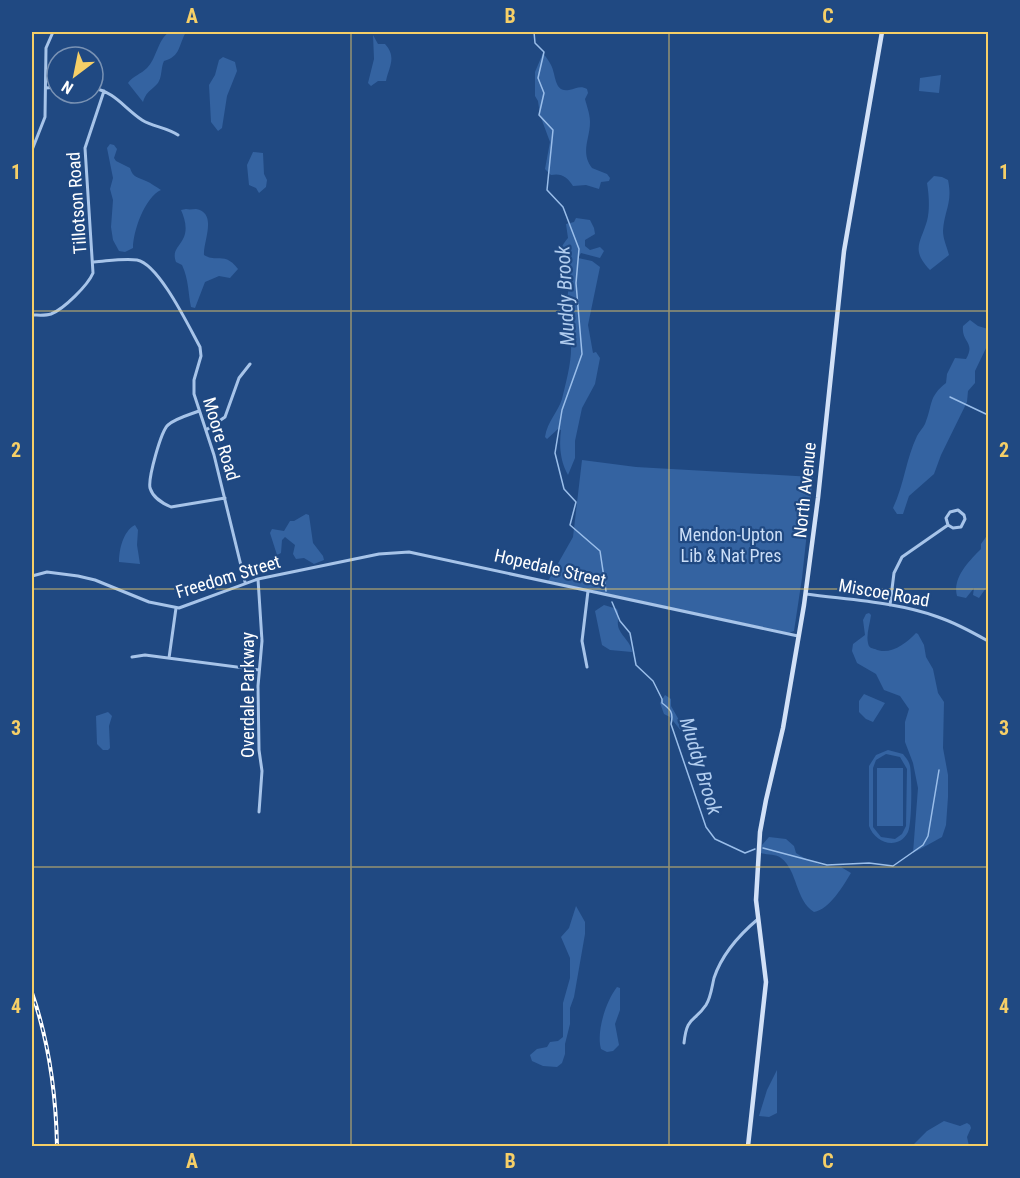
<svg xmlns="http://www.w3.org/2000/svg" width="1020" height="1178" viewBox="0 0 1020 1178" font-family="'Roboto Condensed',sans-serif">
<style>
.green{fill:#3463a1;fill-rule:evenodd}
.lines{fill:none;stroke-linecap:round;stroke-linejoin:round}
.stream{stroke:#9abeea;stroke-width:1.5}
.minor{stroke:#a7c4e9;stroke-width:3}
.secondary{stroke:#d2e1f7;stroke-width:4.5}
.rail-casing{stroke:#fff;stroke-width:4}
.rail{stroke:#204982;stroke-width:1.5;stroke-dasharray:4.5;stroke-linecap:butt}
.grid{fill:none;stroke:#f6cf67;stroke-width:1.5;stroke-opacity:0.55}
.labels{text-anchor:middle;stroke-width:4.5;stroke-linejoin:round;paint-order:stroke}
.street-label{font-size:18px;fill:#fff;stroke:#204982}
.park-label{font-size:18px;fill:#cbdef7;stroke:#204982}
.water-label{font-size:20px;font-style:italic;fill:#b2cef0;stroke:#204982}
.neatline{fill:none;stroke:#f6cf67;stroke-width:2}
.grid-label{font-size:20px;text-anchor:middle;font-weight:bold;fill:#f6cf67}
</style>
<rect width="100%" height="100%" fill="#204982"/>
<!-- green -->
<path class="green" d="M169,32L177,34L186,32C178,46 181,56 164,61C161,67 162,75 159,81C155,89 147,89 143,102L128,83C133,76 141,74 147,68C157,58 157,41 169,32Z
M373,35L378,44H385C397,57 389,67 386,81H378L371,86L368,83L374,59Z
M543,53C546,57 549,61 551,65C556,74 554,93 569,90C576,89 580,85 587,89L588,93L585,99C587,107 590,114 590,122C590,139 580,152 592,168L607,174L610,178L609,181L601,182L599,189L586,185L573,186C567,177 562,173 551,175L545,169L550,142L540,115L538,101L535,96V72Z
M223,57L235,62L237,71L227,96L222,128L218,131L211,122L209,85L215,75L219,60Z
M941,75L939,93L919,91L920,78Z
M110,144L114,145L117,149L114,158L116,161L130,168C133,178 138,177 146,181C151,183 156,187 161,190C145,197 133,231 133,248L125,252L119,251L113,240L111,227L113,200L110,189L113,178L107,148Z
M253,152L263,153L264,174L267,180L266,187L259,193L256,188L249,185L247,165Z
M934,176L942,177L948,180C953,203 944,211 943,231C943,239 947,247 949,255L930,270C911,250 920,244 927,221C930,209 929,195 927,183Z
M186,209C190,210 193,209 196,209C218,213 203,241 204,255C216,263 225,251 238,269L230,278L219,276L205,282L195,308L191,307C188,293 189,280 182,265L176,262C172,251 178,248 183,239C188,230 185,219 181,210Z
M576,218L590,220L594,228L595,234L585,240V246L590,250L600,247L604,251L600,258L581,253L578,258L592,261L600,267L588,325L593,353L596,352L600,358L595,384L582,408L575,441V458L568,475C560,461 559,445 561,430L558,429L547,439L545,437C547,422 558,412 562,399C566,382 572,361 571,344C571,330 564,316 565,303C566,298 569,294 568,289C567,269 550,258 568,238L566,224L574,222Z
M970,320L978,326L988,329V344L975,371V383L968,391L967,402L941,455L934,474L909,496L903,514H897L893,508C904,485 906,459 917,436C919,432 923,428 925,424C933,405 928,397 946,383L947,374L955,358L966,359C976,342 961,342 963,326Z
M582,460L636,467L813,477L802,578L794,631L789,633L548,581L573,537Z
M306,514L309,515L313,543L323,556L324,560L314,564L304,558L296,559L293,554L295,545L285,537L282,540L281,553L277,555L270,533L272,529L284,531L290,521H294Z
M135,525L138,530L137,545L140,564L119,562C119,550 123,531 135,525Z
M988,534V585L979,598L973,595L974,588L966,598L957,596C952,578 969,561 981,549V544Z
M604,605L617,609C620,616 616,622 619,629C623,638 631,642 632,652L610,650L602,645L595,611Z
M869,613L871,615C870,624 866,634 868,643C869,648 871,648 875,649C889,656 906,644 916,633L918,634L924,645L926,657L933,669L938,693L944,702L943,748L948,775V797L946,825L942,837L913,853L918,788L913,763L905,742V722L909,709L900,696L884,690L876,674L857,663L852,651L853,644L865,635L863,620L866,614Z
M864,694L885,703L873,722L866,719L859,712V701Z
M665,695L671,699V706L679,720L689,727L690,738L697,753L696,758L690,751L682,732L670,717L664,714L660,703Z
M108,712L112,716L109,726L110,748L108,750H103L97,744L96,716Z
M888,750L903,754C906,758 909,761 910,766C912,776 912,824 908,832C898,851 875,843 869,826V766L876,755ZM886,754L900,757L907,769L906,826L902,834L895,839L881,837L873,827V768L876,760Z
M877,768H903V826H877Z
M769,837L786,839L794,846L796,853C808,861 827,869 841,867L851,873C843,886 830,909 814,912C795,900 798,871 781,858C776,854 767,855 761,853L762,845Z
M576,906L585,922V934L574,997L570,1008V1024L565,1044V1054L562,1063L557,1067L543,1066L532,1061L530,1055L537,1049L547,1047L550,1042L558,1041L563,1037V1003L570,978V958L561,937L569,928Z
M617,987L620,988V1010L615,1024L619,1045L613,1051L607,1052L601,1049C596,1032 606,1001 617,987Z
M777,1070V1113L769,1117L759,1116L767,1090Z
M944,1121L960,1126L967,1123L970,1125L971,1128L967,1137L969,1146H912L927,1131Z"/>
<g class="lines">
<!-- stream -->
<path class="stream" d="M534,32L535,43L544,52L538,78L544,93L539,115L553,130L547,190L563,207L579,249L576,283L582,354L562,410L555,453L564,489L576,502L570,525L600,551L606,591
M950,397L988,415
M612,602L620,621L630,633L636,665L653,681L662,699V703C670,709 674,712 671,724L706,827L715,839L745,853L755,849
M763,848L827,865L869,863L893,866L923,845L928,836L939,770"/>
<!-- minor -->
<path class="minor" d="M46,88L57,87
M93,88C115,92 124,108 142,120C153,127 166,127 178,135
M32,150L45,117L46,48L53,32
M94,262C108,261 124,258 137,260C159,264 189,327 200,347L201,356L194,380V394L214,455L245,582
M32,315C38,315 45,316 51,314C64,309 88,285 93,273L85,148L104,91
M199,411C189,415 176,418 168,425C161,431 148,478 150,488C153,498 162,503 171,507L225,498
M206,430L225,417L239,378L250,364
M32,576L47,572L78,576L95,580L149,602L179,608L258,579L379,554L409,552L798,636
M258,579L262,641L258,686L259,750L262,771L259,812
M806,594C850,600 896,602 938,617C956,623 972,632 988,641
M890,605L894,573L902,557L948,525L953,528L961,527L965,519L964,515L958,510L950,512L946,518L948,525
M132,657L145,655L259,670
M169,658L176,608
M587,667L582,641L588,591
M684,1043C687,1015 694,1023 706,1005C711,997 712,986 714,978C722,954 739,935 758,919"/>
<!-- secondary -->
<path class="secondary" d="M748,1146L766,982L756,900L760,832L766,800L783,728L804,605L818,498L844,251L882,32"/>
<defs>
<path id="rail" d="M32,993C49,1042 56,1094 57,1146"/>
</defs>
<!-- rail casing -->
<use href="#rail" class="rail-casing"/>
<!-- rail -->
<use href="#rail" class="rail"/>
</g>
<!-- grid -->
<path class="grid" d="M351,32V1146M669,32V1146M32,311H988M32,589H988M32,867H988"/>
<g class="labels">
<!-- street labels -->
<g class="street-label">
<text transform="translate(77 203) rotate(-94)" y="6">Tillotson Road</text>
<text transform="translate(221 439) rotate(73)" y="6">Moore Road</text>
<text transform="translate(805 490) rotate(-84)" y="6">North Avenue</text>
<text transform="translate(550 568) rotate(13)" y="6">Hopedale Street</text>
<text transform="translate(228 577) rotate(-17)" y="6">Freedom Street</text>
<text transform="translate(884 593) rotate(10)" y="6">Miscoe Road</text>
<text transform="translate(248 695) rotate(-90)" y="6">Overdale Parkway</text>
</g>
<!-- park labels -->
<g class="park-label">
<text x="731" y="541">Mendon-Upton<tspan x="731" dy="21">Lib &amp; Nat Pres</tspan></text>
</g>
<!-- water labels -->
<g class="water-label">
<text transform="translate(565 296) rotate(-93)" y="7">Muddy Brook</text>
<text transform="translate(701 766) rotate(73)" y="7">Muddy Brook</text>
</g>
</g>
<!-- border -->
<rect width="1020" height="1178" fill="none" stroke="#204982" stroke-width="66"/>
<!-- north arrow -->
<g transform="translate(75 75) rotate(212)"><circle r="28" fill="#204982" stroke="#7992b4" stroke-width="1.5"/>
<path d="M0-4.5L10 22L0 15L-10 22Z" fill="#f6cf67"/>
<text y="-9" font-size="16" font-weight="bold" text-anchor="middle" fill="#ffffff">N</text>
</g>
<rect x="33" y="33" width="954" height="1112" class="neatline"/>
<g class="grid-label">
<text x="192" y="23">A</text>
<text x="510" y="23">B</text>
<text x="828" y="23">C</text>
<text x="16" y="179">1</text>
<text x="1004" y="179">1</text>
<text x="16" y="457">2</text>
<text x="1004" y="457">2</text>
<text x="16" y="735">3</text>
<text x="1004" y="735">3</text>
<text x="16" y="1013">4</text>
<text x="1004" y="1013">4</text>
<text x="192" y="1168">A</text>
<text x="510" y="1168">B</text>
<text x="828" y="1168">C</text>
</g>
</svg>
